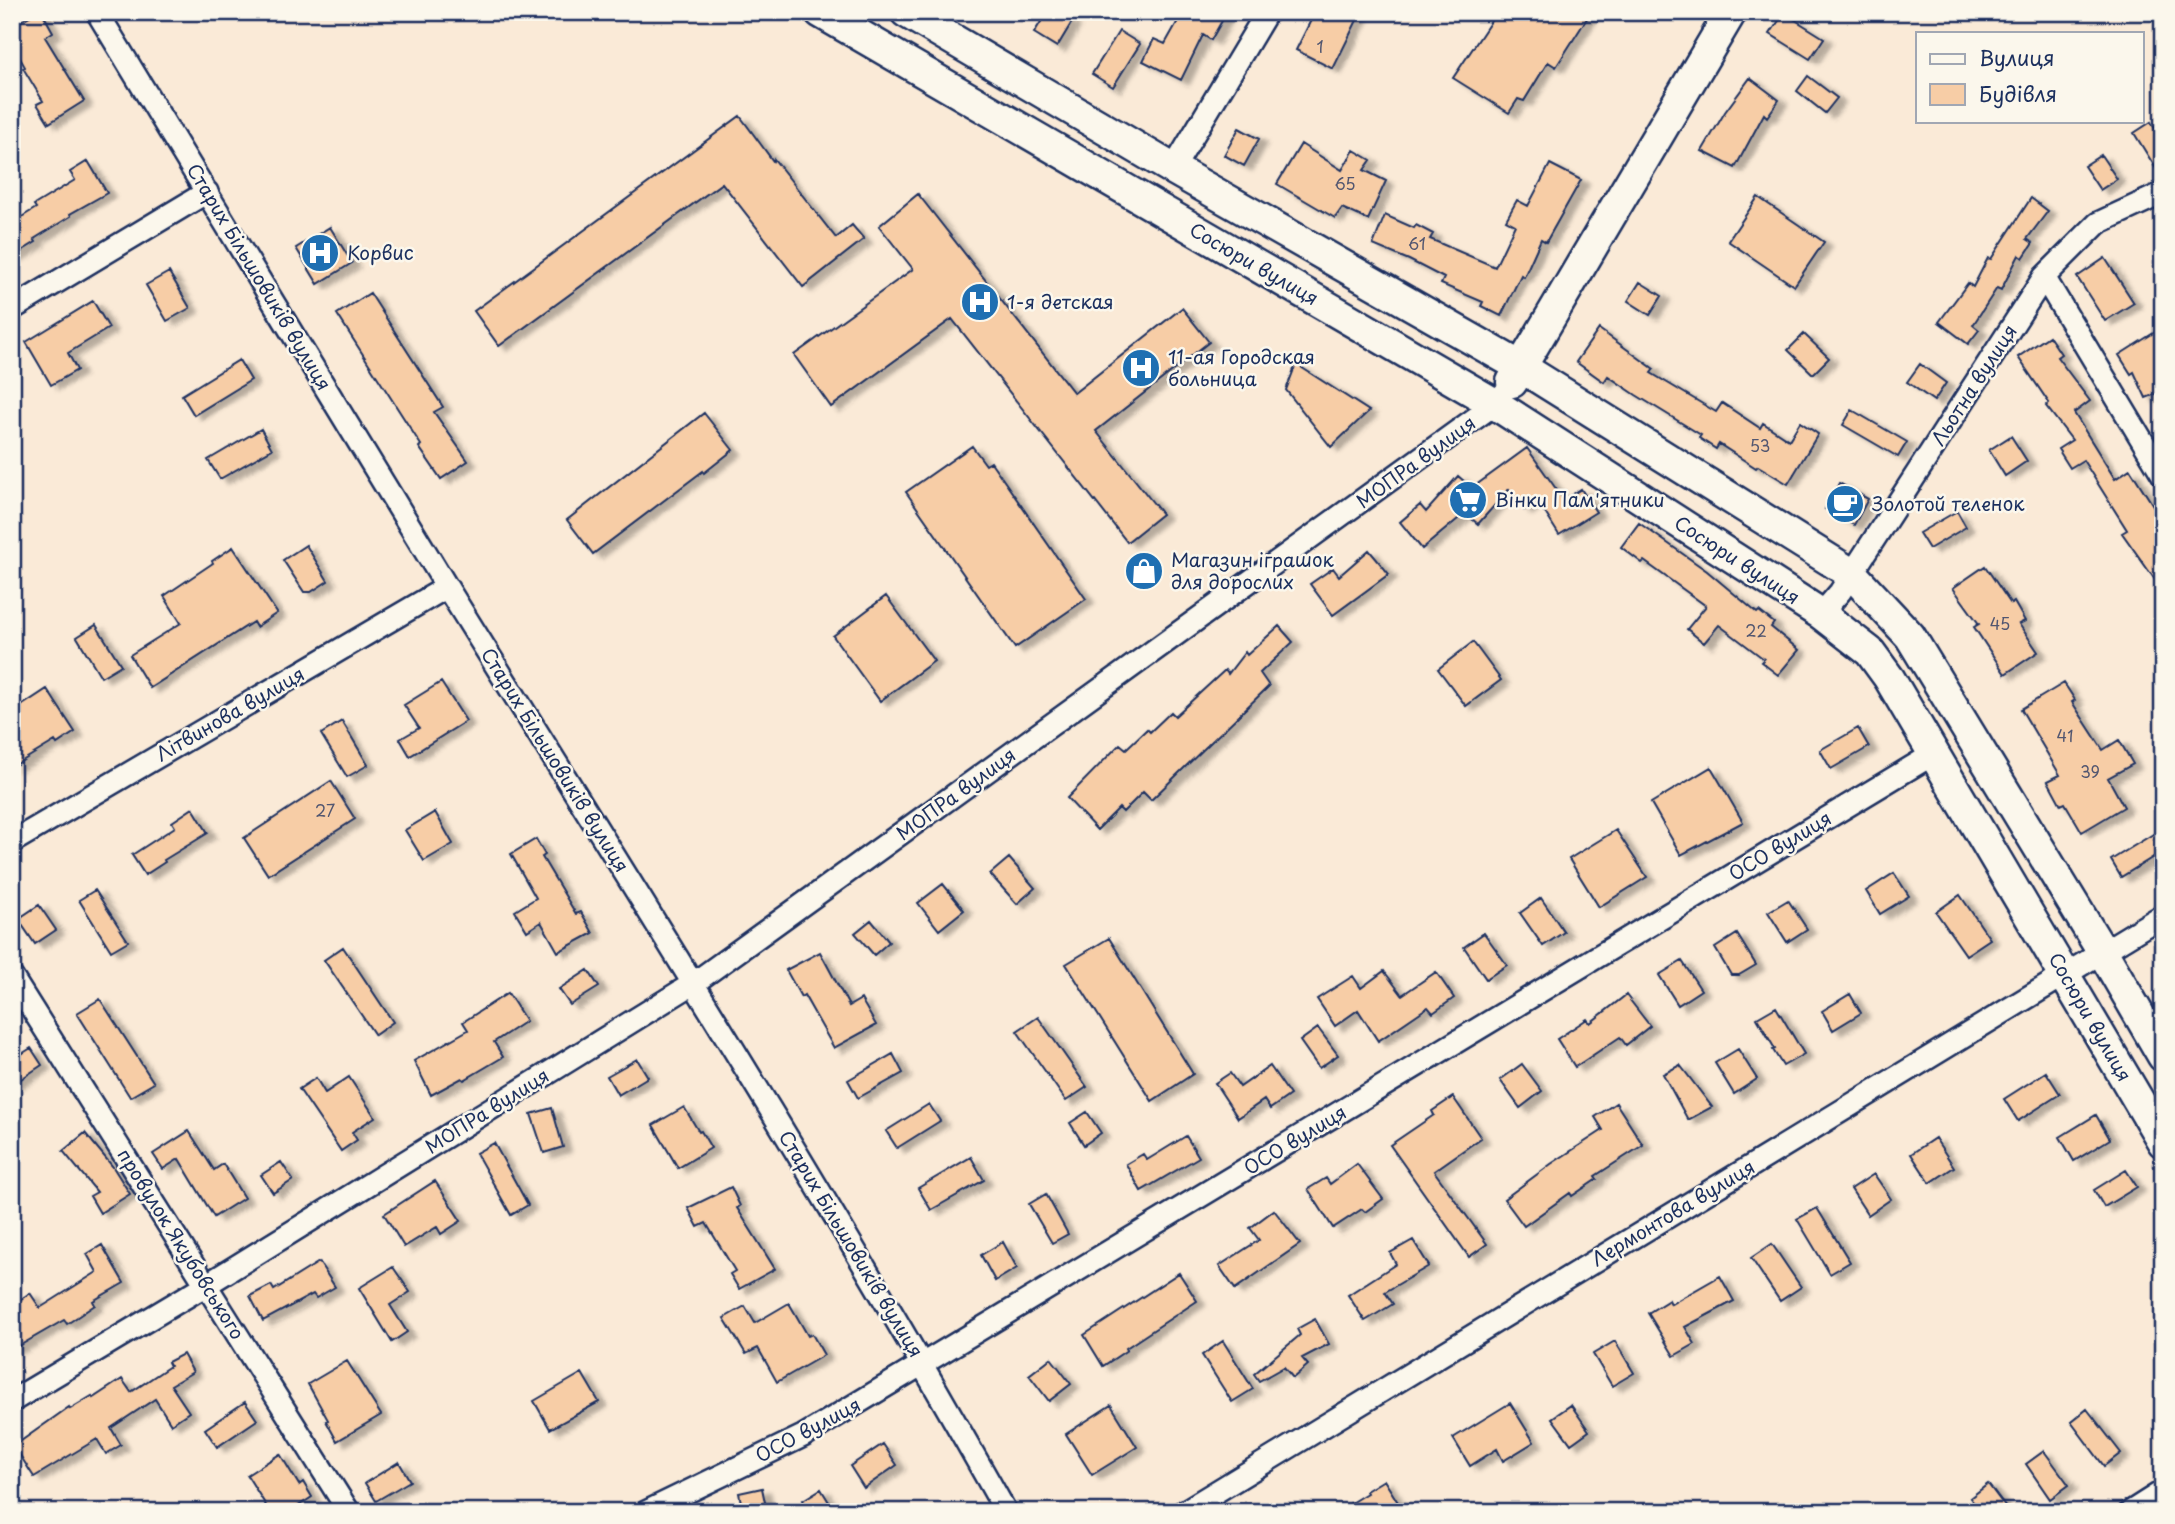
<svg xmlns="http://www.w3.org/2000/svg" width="2175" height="1524" viewBox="0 0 2175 1524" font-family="'Playpen Sans',sans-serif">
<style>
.building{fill:#f7cda6;stroke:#1b2f5e;stroke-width:2;filter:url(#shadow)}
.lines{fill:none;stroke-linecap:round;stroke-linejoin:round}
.street-casing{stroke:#1b2f5e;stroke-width:26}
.secondary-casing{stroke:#1b2f5e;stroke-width:35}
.street{stroke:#fbf7ec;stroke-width:21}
.secondary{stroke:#fbf7ec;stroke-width:30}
.labels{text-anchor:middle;stroke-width:5;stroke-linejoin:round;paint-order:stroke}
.number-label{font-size:16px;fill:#525670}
.poi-label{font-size:19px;fill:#1b2f5e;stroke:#fbf7ec;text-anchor:start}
.street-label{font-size:19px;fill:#1b2f5e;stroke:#fbf7ec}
</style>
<defs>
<filter id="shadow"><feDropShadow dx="8" dy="4.5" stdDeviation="2" flood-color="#0004"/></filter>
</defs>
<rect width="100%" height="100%" fill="#faead7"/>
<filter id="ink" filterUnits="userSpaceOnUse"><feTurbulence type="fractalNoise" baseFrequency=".0143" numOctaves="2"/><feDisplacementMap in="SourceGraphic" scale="14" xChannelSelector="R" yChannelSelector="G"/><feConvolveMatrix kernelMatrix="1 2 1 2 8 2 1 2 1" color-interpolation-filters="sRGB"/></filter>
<g filter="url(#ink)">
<!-- building -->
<path class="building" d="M37,12H42L53,32L45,37L84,101L49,123L37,104L43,101L23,68L25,67L12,44V26Z
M1047,12H1057L1072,22L1057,47L1034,33Z
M1183,12H1227L1211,40L1203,35L1181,80L1143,61L1154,39L1165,44Z
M1315,12H1361L1333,69L1296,50Z
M1497,12H1591L1556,67L1548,62L1524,101L1518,99L1509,113L1453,78Z
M1784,13L1824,38L1810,59L1770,34Z
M1119,31L1140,44L1113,87L1092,74Z
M1808,76L1837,98L1825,113L1797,91Z
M1750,78L1779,100L1767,117L1764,114L1735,168L1702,151L1725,112Z
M740,116L773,161L774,159L836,238L852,225L864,239L803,287L722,183L499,346L474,311Z
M2151,122L2163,142V180L2134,133Z
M1239,128L1259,139L1244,166L1224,155Z
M1301,144L1342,170L1354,150L1371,160L1364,170L1386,181L1368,220L1342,208L1335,218L1277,184Z
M2101,155L2117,179L2100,190L2084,166Z
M88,161L107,193L70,214L71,216L34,239L36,242L12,257V223L36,208L34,205L75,180L70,172Z
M1550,164L1581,180L1546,242L1541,239L1524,277L1521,275L1501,316L1481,306L1483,302L1441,284L1444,278L1409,260L1373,245L1385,215L1414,228L1416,225L1433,234L1430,239L1495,267L1515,225L1506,220L1517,200L1528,206Z
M918,194L1074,393L1182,308L1209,342L1096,431L1162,514L1127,542L952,319L831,407L794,355L913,269L879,226Z
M1758,197L1824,242L1794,286L1728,241Z
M2031,198L2048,211L2027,239L2033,243L2023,258L2019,255L2001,290L1997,288L1973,325L1979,330L1968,344L1939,322L1968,283L1973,287L1988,258L1991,259Z
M330,227L352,263L318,284L296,248Z
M2105,258L2134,303L2105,321L2077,277Z
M169,272L190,308L167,321L146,285Z
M1640,282L1662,296L1650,315L1628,301Z
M370,293L443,407L434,412L468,461L441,479L419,447L421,445L337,314Z
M93,301L109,328L68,353L77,370L51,385L26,342Z
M2163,327V391L2146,398L2134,372L2131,374L2119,355Z
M1599,329L1654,369L1651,373L1716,412L1722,403L1760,428L1763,423L1789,440L1800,422L1818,434L1788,484L1758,466L1756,468L1719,444L1716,449L1699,438L1701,435L1636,395L1608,376L1604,382L1576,362Z
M1804,334L1829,358L1813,374L1788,350Z
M2049,336L2061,354L2057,357L2090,401L2074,413L2115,479L2130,469L2156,510L2163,505V591L2122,533L2127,530L2083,460L2070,468L2058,449L2072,440L2046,406L2049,403L2018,357Z
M239,360L251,380L194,415L182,395Z
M1296,364L1369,411L1331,447L1286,390Z
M1920,364L1946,383L1934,401L1907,382Z
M1852,410L1907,442L1898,457L1843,425Z
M704,413L733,450L704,473L703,471L593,554L567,520Z
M261,429L272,449L220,479L208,460Z
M2011,436L2027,461L2005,476L1989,450Z
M972,446L986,465L991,462L1086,599L1015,648L906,492Z
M1527,448L1564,500L1581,489L1596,512L1559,535L1537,500L1524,510L1509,489L1478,524L1465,513L1422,549L1400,522L1420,505L1426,512L1458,476L1472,488Z
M1839,483L1868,499L1854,525L1825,509Z
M1957,511L1966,527L1929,549L1919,533Z
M1639,523L1707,571L1757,613L1759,611L1774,623L1771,627L1799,650L1778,675L1761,662L1764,659L1719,625L1704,643L1687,629L1706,606L1644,561L1642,563L1621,547Z
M306,545L328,581L311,592H304L283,560Z
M233,547L277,613L256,627L253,622L150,688L130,655L181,623L164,596L213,563L212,561Z
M1369,550L1389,574L1333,615L1310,584L1333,568L1339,576Z
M1985,566L2011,604L2014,602L2025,621L2019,624L2038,652L2005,674L1974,627L1979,624L1953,588Z
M886,596L934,661L880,701L833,636Z
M96,625L121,665L101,677L77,637Z
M1279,626L1293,642L1260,673L1269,686L1151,800L1143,792L1123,812L1119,808L1097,830L1067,798L1120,744L1126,749L1147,729L1150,732L1171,712L1175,716L1225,670L1228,674L1245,652L1247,655Z
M1473,642L1501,680L1466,706L1438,669Z
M441,682L466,721L410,756L400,739L419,728L404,705Z
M2064,683L2075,700L2072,702L2103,750L2119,740L2133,764L2108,778L2124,807L2082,832L2065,803L2061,805L2048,781L2060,775L2021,709Z
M47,689L75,732L57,744L55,741L12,767V712Z
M342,721L368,765L347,777L321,734Z
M1858,728L1869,747L1831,769L1820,750Z
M1711,767L1743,822L1681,855L1651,803Z
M331,781L355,819L268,875L244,838Z
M193,808L208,833L164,860L165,862L145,875L132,855L175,827L172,822Z
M435,812L453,844L424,861L405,830Z
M2163,828V851L2121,877L2111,860Z
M1616,830L1647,877L1599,907L1569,859Z
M536,839L545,855L542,857L576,914L581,912L593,933L558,952L541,922L527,931L515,911L536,898L511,854Z
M1009,858L1035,888L1017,904L990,874Z
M1894,873L1909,896L1880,914L1866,891Z
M943,884L964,910L939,930L918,903Z
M95,890L128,941L111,951L79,900Z
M1960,895L1990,939L1966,955L1936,912Z
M1541,898L1564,932L1543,946L1520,913Z
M1788,900L1807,929L1787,942L1768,912Z
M39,905L56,930L35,944L18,919Z
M871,920L889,942L874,955L855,933Z
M1484,933L1507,965L1486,979L1464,947Z
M1737,934L1756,965L1739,975H1731L1715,948Z
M1109,938L1193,1074L1152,1101L1066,964Z
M343,947L393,1022L375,1035L324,960Z
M820,952L849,1006L861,999L876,1025L834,1048L804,995L801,997L786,970Z
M1682,961L1701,990L1678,1005L1659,975Z
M588,970L599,987L570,1005L559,989Z
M1384,971L1402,995L1436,972L1454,998L1433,1013L1428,1007L1378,1041L1358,1010L1335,1026L1317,999L1353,976L1361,988Z
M508,993L526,1021L494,1042L503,1057L464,1080L462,1078L431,1095L414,1061L468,1030L463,1022Z
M1850,994L1861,1013L1833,1030L1822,1011Z
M1626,995L1650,1026L1626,1045L1620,1037L1575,1067L1557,1039L1587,1019L1590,1023Z
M100,999L154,1083L130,1097L77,1013Z
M1776,1007L1804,1054L1783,1066L1773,1050L1775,1049L1757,1018Z
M1038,1017L1087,1087L1066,1101L1017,1031Z
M1318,1028L1338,1055L1319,1068L1300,1041Z
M31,1048L42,1065L12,1085V1060Z
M1738,1049L1757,1079L1734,1094L1715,1063Z
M893,1054L903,1073L858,1098L848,1080Z
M637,1059L648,1077L618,1095L607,1076Z
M1522,1064L1542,1091L1520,1108L1500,1080Z
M1680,1065L1712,1107L1688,1120L1663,1074Z
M1270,1066L1290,1095L1270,1109L1264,1100L1238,1118L1215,1083L1230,1073L1240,1087Z
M2046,1072L2060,1094L2018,1121L2004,1099Z
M349,1077L375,1117L352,1132L357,1140L341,1151L299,1089L316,1078L325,1093Z
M1453,1097L1481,1138L1434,1171L1487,1244L1469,1257L1390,1145L1434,1115L1432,1111Z
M1616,1103L1643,1145L1595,1176L1597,1179L1572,1196L1570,1193L1524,1226L1504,1199L1551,1164L1603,1130L1595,1117Z
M929,1104L940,1121L897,1148L886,1131Z
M684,1107L699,1132L701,1131L711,1148L678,1168L653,1125Z
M552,1108L563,1147L544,1153L531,1114Z
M1087,1112L1101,1133L1084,1145L1070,1123Z
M2096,1115L2110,1139L2074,1161L2060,1137Z
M189,1131L214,1170L223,1164L244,1198L214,1217L179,1159L163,1169L153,1154Z
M85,1133L113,1167L130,1194L100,1213L90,1196L97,1192L63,1151Z
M1186,1136L1199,1157L1141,1191L1126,1164L1143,1154L1147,1160Z
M1935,1138L1954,1167L1930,1183L1911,1154Z
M494,1143L528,1205L511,1215L476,1153Z
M971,1157L984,1180L931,1210L918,1188Z
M281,1162L293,1180L273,1193L261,1175Z
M1357,1164L1383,1199L1365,1212L1362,1209L1333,1228L1308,1189L1326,1178L1330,1184Z
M2126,1170L2137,1187L2104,1207L2094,1190Z
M1874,1174L1891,1199L1868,1215L1851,1189Z
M435,1181L461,1221L441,1234L437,1227L404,1247L384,1214Z
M731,1187L740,1206L737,1208L775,1269L739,1289L730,1274L735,1271L706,1223L698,1227L688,1208Z
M1046,1194L1068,1234L1052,1243L1029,1204Z
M1817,1208L1850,1262L1830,1274L1797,1219Z
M1274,1210L1300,1244L1235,1289L1219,1266L1259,1240L1250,1228Z
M1413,1240L1429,1266L1385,1292L1393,1304L1365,1321L1348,1295L1396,1264L1390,1253Z
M1003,1242L1017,1268L995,1281L981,1255Z
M1772,1244L1801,1287L1780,1301L1751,1258Z
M102,1245L124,1283L93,1301L95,1305L67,1324L64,1320L12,1350V1305L30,1293L40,1308L97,1272L87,1254Z
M319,1262L335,1287L316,1298L313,1294L263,1321L250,1296L271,1285L274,1290Z
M393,1267L410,1292L390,1305L407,1332L392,1342L359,1288Z
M1179,1273L1197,1301L1126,1348L1127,1350L1103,1366L1084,1335Z
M1720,1276L1734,1301L1685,1327L1695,1344L1674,1356L1648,1313L1669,1300L1671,1304Z
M789,1303L808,1336L812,1334L824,1355L777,1382L758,1348L746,1354L724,1318L745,1306L755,1323Z
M1315,1319L1329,1344L1302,1358L1308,1365L1293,1378L1284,1367L1259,1381L1254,1374L1300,1335L1297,1329Z
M1223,1341L1253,1389L1232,1402L1202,1355Z
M1615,1341L1634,1373L1612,1386L1593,1354Z
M183,1354L193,1372L171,1385L189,1412L171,1424L155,1399L111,1428L121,1445L106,1454L97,1439L34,1477L14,1446L69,1407L70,1409L92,1396L93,1398L122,1379L131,1392L170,1366L168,1362Z
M1051,1358L1071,1384L1049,1401L1029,1375Z
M347,1361L381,1415L337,1441L326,1421L328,1420L308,1384Z
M582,1373L599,1402L550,1429L534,1401Z
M245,1402L257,1420L217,1447L205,1429Z
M1510,1403L1534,1442L1503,1461L1497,1449L1470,1466L1453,1438Z
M1111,1405L1137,1447L1092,1475L1066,1434Z
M1571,1405L1589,1431L1571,1444L1552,1418Z
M2087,1409L2121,1453L2104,1466L2071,1422Z
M883,1444L897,1465L864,1488L850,1466Z
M2044,1451L2069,1485L2050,1499L2026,1464Z
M280,1454L299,1485L303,1482L312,1497L289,1512H270L247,1475Z
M399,1462L410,1481L376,1501L365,1483Z
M1384,1480L1404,1512H1336L1367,1493L1366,1491Z
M1988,1484L2009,1512H1981L1970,1498Z
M762,1488L767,1512H743L739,1493Z
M821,1489L835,1512H810L803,1500Z"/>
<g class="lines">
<defs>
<path id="street" d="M97,12C215,205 331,400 450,592C639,896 831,1199 1006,1512
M1173,169L1267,12
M2044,277L2163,475
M12,309L207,192
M1821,614L1840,592L2044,277L2098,223L2163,193
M12,842L447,587
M12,977L349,1512
M12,1401L206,1285L694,983L1495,404L1502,395
M646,1512L803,1436L1935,753
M1183,1512L2163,915
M2130,1512L2163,1491"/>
<path id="secondary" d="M820,12L1495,404L1821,614L1870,652L1889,678L2163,1142
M906,12L1173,169L1521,367L1852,574L1910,636L2102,951L2163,1056
M1512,382L1731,12"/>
</defs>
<!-- street casing -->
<use href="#street" class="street-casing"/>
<!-- secondary casing -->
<use href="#secondary" class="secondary-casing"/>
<!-- street -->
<use href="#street" class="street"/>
<!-- secondary -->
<use href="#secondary" class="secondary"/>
</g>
</g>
<!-- icons -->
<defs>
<symbol id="hospital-disc" viewBox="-11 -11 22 22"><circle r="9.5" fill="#1f6fb2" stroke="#fbf7ec"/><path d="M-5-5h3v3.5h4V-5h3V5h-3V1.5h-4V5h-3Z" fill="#fff"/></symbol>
<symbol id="supermarket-disc" viewBox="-11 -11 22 22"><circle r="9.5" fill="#1f6fb2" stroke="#fbf7ec"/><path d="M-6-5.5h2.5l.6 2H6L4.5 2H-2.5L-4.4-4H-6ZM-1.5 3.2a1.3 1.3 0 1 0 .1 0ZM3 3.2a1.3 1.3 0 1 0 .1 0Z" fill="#fff"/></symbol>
<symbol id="cafe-disc" viewBox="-11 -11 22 22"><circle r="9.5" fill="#1f6fb2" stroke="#fbf7ec"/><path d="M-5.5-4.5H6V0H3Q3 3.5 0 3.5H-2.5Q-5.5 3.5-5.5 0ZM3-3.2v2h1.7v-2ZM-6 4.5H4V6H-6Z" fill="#fff"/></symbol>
<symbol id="shop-disc" viewBox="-11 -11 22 22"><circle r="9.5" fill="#1f6fb2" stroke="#fbf7ec"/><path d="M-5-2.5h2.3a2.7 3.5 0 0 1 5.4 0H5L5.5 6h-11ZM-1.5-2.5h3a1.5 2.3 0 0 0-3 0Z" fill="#fff"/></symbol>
</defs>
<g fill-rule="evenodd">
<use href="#hospital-disc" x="298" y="231" width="44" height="44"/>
<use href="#hospital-disc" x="958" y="280" width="44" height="44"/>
<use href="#hospital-disc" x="1119" y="346" width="44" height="44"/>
<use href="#supermarket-disc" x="1446" y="478" width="44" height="44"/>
<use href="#cafe-disc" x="1823" y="482" width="44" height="44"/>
<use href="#shop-disc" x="1122" y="549" width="44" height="44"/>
</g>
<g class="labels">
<!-- number labels -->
<g class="number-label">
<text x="1320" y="53">1</text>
<text x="1345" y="190">65</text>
<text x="1417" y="250">61</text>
<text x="1760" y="452">53</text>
<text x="2000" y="630">45</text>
<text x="1756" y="637">22</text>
<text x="2065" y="742">41</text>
<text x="2090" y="778">39</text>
<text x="325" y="817">27</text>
</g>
<!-- poi labels -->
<g class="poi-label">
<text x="347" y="260">Корвис</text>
<text x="1007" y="309">1-я детская</text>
<text x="1168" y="364">11-ая Городская<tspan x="1168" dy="22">больница</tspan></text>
<text x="1495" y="507">Вінки Пам'ятники</text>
<text x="1872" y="511">Золотой теленок</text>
<text x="1171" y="567">Магазин іграшок<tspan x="1171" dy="22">для дорослих</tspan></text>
</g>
<!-- street labels -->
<g class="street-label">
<text transform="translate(1254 264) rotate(30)" y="7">Сосюри вулиця</text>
<text transform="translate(259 277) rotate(59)" y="7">Старих Більшовиків вулиця</text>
<text transform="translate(1974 385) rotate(-57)" y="7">Льотна вулиця</text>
<text transform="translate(1416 462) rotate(-36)" y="7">МОПРа вулиця</text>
<text transform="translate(1737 560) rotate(33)" y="7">Сосюри вулиця</text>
<text transform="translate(230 714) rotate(-30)" y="7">Літвинова вулиця</text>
<text transform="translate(555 760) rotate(58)" y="7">Старих Більшовиків вулиця</text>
<text transform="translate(956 794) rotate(-36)" y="7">МОПРа вулиця</text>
<text transform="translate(1780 846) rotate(-31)" y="7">ОСО вулиця</text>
<text transform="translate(2090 1017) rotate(60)" y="7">Сосюри вулиця</text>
<text transform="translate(487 1111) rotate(-32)" y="7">МОПРа вулиця</text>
<text transform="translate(1295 1140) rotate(-31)" y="7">ОСО вулиця</text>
<text transform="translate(1673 1213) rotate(-31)" y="7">Лермонтова вулиця</text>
<text transform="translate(181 1244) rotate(58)" y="7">провулок Якубовського</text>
<text transform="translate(851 1244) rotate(59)" y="7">Старих Більшовиків вулиця</text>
<text transform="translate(808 1430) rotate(-28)" y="7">ОСО вулиця</text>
</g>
</g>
<!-- margin -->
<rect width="2175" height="1524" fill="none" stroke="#fbf7ec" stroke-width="42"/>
<rect x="21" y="21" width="2133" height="1482" fill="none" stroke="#1b2f5e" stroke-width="2.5" filter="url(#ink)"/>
<!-- legend -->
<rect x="1916" y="32" width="228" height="91" fill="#fbf7ec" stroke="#a1a7b3" stroke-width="2"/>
<rect x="1930" y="54" width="35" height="10" fill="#fbf7ec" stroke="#a1a7b3" stroke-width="2"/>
<text x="1979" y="66" font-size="21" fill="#1b2f5e">Вулиця</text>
<rect x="1930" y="84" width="35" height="21" fill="#f7cda6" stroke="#a1a7b3" stroke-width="2"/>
<text x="1979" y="102" font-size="21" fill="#1b2f5e">Будівля</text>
</svg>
